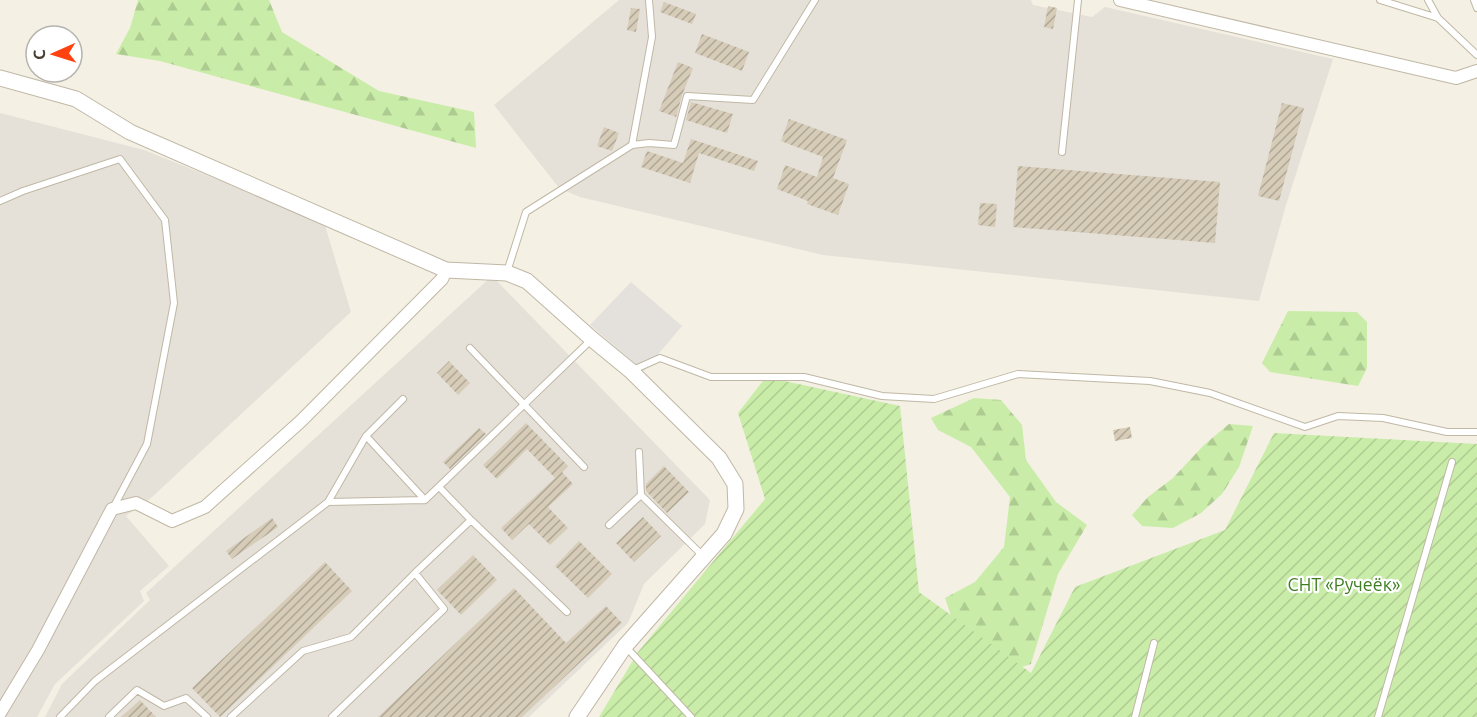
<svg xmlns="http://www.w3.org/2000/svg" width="1477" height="717" viewBox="0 0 1477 717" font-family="Ubuntu,sans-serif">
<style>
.industrial{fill:#e5e1d9}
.forest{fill:url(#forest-firs)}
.garden{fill:url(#garden-furrows)}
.parking{fill:#e4e1dd}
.building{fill:url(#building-hatch)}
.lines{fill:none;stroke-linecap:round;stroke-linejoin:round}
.service-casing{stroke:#c0b8a5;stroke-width:8}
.minor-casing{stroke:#c0b8a5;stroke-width:14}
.tertiary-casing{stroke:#c0b8a5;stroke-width:17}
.service{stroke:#fff;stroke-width:6}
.minor{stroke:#fff;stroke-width:12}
.tertiary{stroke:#fff;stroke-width:15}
.labels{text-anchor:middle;stroke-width:4.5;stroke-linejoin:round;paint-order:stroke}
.park-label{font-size:18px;fill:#3e7e21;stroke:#fff}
</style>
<defs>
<pattern id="forest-firs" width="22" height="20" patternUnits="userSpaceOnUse" patternTransform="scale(1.5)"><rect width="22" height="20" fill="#c9eda8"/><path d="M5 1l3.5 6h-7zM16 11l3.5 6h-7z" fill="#aecc91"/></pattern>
<pattern id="garden-furrows" width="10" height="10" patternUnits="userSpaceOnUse" patternTransform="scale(1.5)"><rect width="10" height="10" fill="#c9eda8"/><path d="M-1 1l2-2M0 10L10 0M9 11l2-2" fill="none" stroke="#aecc91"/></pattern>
<pattern id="building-hatch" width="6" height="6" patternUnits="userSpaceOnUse" patternTransform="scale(1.5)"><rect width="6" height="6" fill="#d6ccb8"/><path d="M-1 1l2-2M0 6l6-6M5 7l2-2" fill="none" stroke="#afa796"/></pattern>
</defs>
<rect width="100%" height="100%" fill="#f4f0e4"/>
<!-- industrial -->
<path class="industrial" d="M619,0H1031L1033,5L1092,17L1105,7L1333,59L1286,205L1259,301L823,255L580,197L559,188L494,105Z
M0,113L144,150L324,222L351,312L151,498L126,516L169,566L140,591L144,601L55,684L37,717H0Z
M492,276L710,500L705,524L644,584L628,623L529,717H45L62,684L150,600L146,593Z"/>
<!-- forest -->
<path class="forest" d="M138,0H269L282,32L379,91L474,112L476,148L160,61L116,54L130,28Z
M1288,311L1357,312L1367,322V368L1358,386L1270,372L1262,363Z
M974,398L1001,400L1022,425L1026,460L1056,502L1087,525L1058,574L1031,664L1006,672L956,630L945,598L975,582L1004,547L1010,497L971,447L938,430L931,418Z
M1229,424L1253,426L1239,467L1222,494L1201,513L1173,528L1142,526L1132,515L1148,497L1173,478L1204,445Z"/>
<!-- garden -->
<path class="garden" d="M766,377L900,406L919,592L1031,673L1075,587L1225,530L1274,433L1477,444V717H599L638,652L765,499L738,413Z"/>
<!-- parking -->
<path class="parking" d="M631,282L682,326L644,371L590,325Z"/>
<!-- building -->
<path class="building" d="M664,2L696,14L692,24L660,12Z
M1048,6L1057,8L1053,29L1044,27Z
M631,8L640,9L636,32L627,30Z
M702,34L749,52L742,71L695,53Z
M678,62L693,68L682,95L676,117L659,111Z
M691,102L733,114L727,133L686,120Z
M1282,103L1304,108L1279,201L1258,196Z
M789,119L847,140L833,178L849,184L838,215L807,204L808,201L777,189L785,165L817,177L823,157L781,141Z
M604,127L619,133L612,151L597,146Z
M691,139L758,161L754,171L699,153L690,183L641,167L647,151L683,163Z
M1018,166L1220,182L1215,243L1013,227Z
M980,203L997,204L995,227L978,225Z
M449,361L470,383L458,395L437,373Z
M526,423L568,466L562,472L573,484L548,507L568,528L550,545L529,524L512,540L501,528L555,478L527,449L497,479L483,465Z
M1130,427L1132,438L1115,441L1113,430Z
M479,428L486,434L450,469L443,462Z
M664,466L689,492L667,513L646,491V484Z
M643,517L661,536L634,562L616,543Z
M272,518L278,527L232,559L226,551Z
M579,541L612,574L588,598L555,566Z
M473,555L497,580L461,615L437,590Z
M325,562L352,591L220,717L192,688Z
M514,588L566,643L606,606L622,623L522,717H378Z
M140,700L156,717H121Z"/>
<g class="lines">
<defs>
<path id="service" d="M1380,0L1438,18
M1428,0L1438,18L1477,55
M1474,0L1477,8
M632,145L652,37L649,0
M1062,152L1078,0
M0,201L23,191L120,159L165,220L174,303L147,444L113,508
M507,272L526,212L632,145L649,143L674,145L687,96L753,100L815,0
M470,348L584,467
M633,370L660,358L711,377H804L882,396L934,399L1018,374L1150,381L1210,393L1305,427L1338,416L1383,418L1447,432H1477
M366,436L425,500
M639,452L641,495L704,557
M328,502L366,436L403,399
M471,520L567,612
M609,525L641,495
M626,647L691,717
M60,717L95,681L328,502L425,500L591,340
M109,717L137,690L164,706L186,698L207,717
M231,717L303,651L351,637L415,573
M332,717L444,609L415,573L471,520L439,487
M1135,717L1154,643
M1378,717L1452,462"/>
<path id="minor" d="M1120,0L1456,78L1477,71
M0,713L38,650L112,509L136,503L172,521L205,507L301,421L442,279L446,270"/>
<path id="tertiary" d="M0,78L76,99L130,132L446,270L507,273L527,281L592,339L631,371L719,458L735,484L736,509L724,534L625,646L577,717"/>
</defs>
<!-- service casing -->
<use href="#service" class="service-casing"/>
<!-- minor casing -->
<use href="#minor" class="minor-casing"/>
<!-- tertiary casing -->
<use href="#tertiary" class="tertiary-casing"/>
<!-- service -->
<use href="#service" class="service"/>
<!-- minor -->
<use href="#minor" class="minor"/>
<!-- tertiary -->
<use href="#tertiary" class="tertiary"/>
</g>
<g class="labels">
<!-- park labels -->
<g class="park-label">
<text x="1344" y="591">СНТ «Ручеёк»</text>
</g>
</g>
<!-- north arrow -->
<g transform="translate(54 54) rotate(267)"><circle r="28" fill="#ffffff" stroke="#b5b3ad" stroke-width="1.5"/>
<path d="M0-4.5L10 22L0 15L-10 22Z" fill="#ff420f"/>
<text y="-9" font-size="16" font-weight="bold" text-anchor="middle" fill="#464033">С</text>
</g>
</svg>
